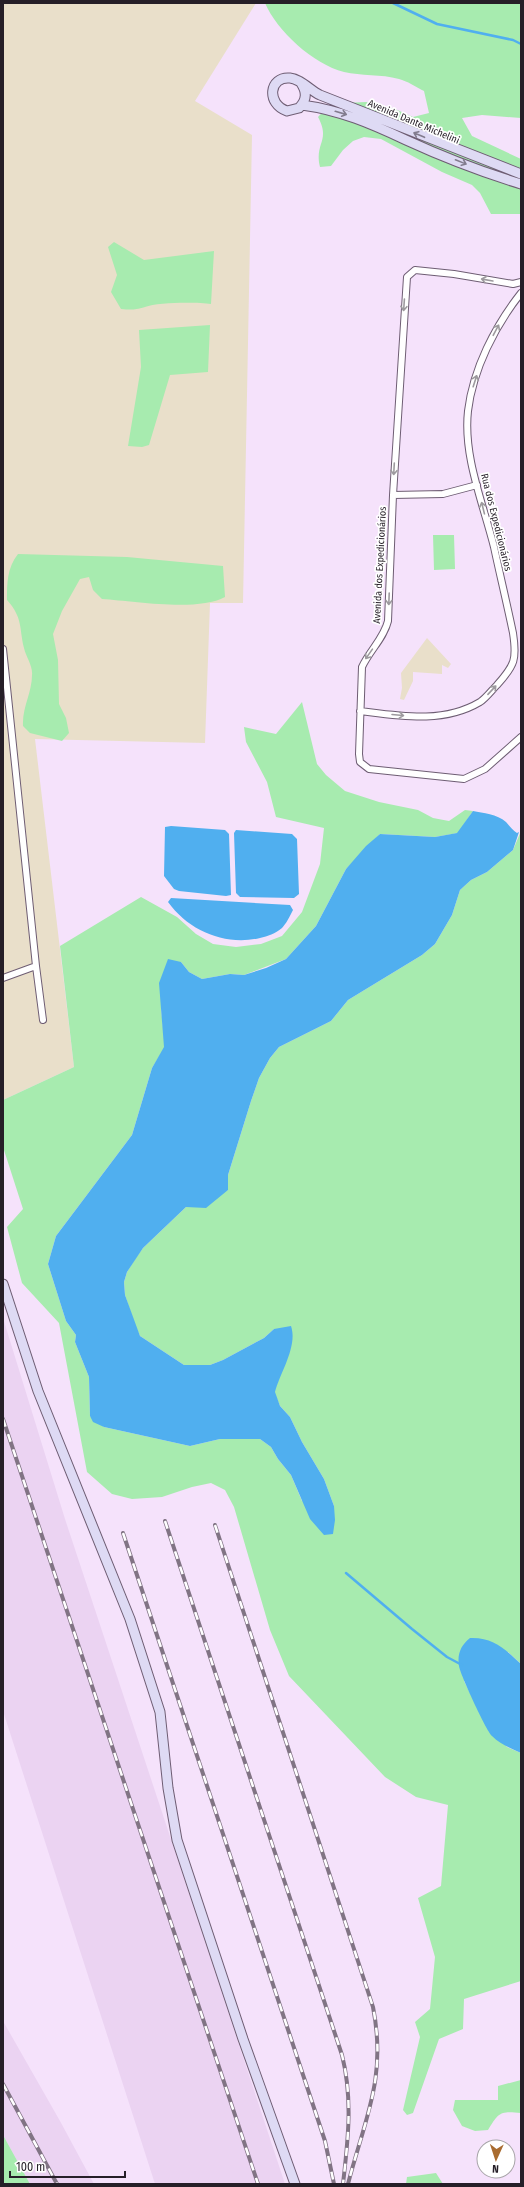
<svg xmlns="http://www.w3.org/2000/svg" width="524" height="2187" viewBox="0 0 524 2187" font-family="'Fira Sans Condensed',sans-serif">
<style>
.industrial{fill:#e9dfca}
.built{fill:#ebd3f2}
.green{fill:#a7ebaf}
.water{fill:#50afef}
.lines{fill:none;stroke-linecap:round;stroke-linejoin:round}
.stream{stroke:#50afef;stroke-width:2.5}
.street-casing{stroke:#6e5d73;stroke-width:8}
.secondary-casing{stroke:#6e5d73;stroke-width:11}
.street{stroke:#fff;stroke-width:6}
.secondary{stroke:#dedaf4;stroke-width:9}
.rail-casing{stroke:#817484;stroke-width:4}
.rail{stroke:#fff;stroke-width:2.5;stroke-dasharray:8;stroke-linecap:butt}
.oneway{stroke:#827c8e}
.oneway2{stroke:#9d9a9e}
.labels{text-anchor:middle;stroke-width:3.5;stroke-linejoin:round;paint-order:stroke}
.street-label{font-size:10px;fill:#261f28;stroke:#fff}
</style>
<rect width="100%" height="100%" fill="#f5e2fb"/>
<!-- industrial -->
<path class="industrial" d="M3,3H256L195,101L252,135L243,603H210L205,743L35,739L74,1067L3,1100Z
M427,638L451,664L448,668L442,665V674L413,672V681L404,700L400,699L402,688L401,673Z"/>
<!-- built -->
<path class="built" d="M3,1318L65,1519L285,2184H155L3,1711Z
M3,2021L60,2121L94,2184H30L3,2135Z"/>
<!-- green -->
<path class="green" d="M265,3H521V118L482,115L462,118L472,136L521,159V214H491L480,193L472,185L442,172L381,139L364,137L353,141L343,150L331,166L320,167C314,143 331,141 318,117L329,105L344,103L366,102L395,109L413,117L429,113L424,91C416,87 407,81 399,79C381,74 361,76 344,72C313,64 277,31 265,3Z
M114,242L144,260L214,251L211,304C197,302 158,302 145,307C134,310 132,310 121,309L111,292L117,275L108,247Z
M210,325L208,372L170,375L149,445L142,447L128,446L141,367L139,330Z
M433,535H454L455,569L434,570Z
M18,554L127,557L223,566L225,597C198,612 133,601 102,599L93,590L89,577L80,579L62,611L53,634L58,660L59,704L66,718L69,733L62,741L30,733L23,726C22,707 32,693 32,675C33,666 26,657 24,648C19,627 23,618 7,600C7,583 7,568 18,554Z
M302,702L317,764L326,775L345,791L379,802L418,810L433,818L449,821L465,810L473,811L458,833L435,837L380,834L346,869L316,926L286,959L244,975L230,974L202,979L189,972L181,962L161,1008L165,1047L152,1068L132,1135L56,1236L48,1264L66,1321L76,1335L75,1342L89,1377L90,1416L104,1427L190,1446L220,1439H260L271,1447L278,1459L291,1475L302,1501L334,1506L324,1479L302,1442L290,1417L280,1406L274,1392L286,1359L274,1329L264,1338L223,1360L210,1365H184L140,1336L135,1325L125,1295L124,1282L127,1272L135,1259L143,1248L186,1207L228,1190V1175L251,1101L259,1078L270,1058L279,1047L331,1021L348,1000L422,955L435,944L452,915L460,890L471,880L487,872L513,850L521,831V1664L508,1652L464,1681L482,1717L507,1747L521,1753V1981L464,1999L463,2029L439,2039L413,2113L407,2115L403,2110L420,2037L415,2022L430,2009L435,1957L418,1898L441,1886L448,1805L416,1797L385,1777L289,1676L270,1630L234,1507L225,1490L211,1483L192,1487L162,1497L132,1499L112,1494L87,1472L59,1323L22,1283L7,1227L23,1209L3,1147V1100L74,1067L60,946L141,897L177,917L196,934L213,944L236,947L261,944L282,936L302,912L320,864L324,828L276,817L267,782L246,742L244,727L276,734Z
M521,2080V2113C500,2111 499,2112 488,2130L475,2131L462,2126L453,2110L455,2100H498V2086Z
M3,2135L30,2184H3Z
M436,2173L443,2184H406L407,2177Z"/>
<!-- water -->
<path class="water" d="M473,811C483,813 497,814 506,822C509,825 512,830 517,833L519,832L513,850L487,872L471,880L460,890L452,915L435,944L422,955L348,1000L331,1021L279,1047L270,1058L259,1078L251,1101L228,1175V1190L206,1208L186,1207L143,1248L127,1272L124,1282L125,1295L140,1336L184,1365H210L223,1360L264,1338L274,1329L291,1326C298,1346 280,1373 275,1392L280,1406L290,1417L302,1442L324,1479L334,1506L335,1520L333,1534L324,1535L310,1519L291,1475L278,1459L271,1447L260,1439H220L190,1446L104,1427L93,1422L90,1416L89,1377L75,1342L76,1335L66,1321L48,1264L56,1236L132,1135L152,1068L164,1047L159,983L168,959L181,962L189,972L202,979L230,974L244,975L266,968L286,959L316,926L346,869L366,846L380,834L435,837L457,833Z
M171,826L225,830L229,834L231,895L226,896L179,891L174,889L164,876L165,827Z
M236,830L292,834L297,839L299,894L294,898L240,897L236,893L234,833Z
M171,898L290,905L293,910C290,916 286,924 282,928C275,934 268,936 260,938C225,946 189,931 168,902Z
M470,1638C493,1637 505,1649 521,1664V1753C510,1748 500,1744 492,1736C486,1730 460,1674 459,1666C457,1654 461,1645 470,1638Z"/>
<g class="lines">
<!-- stream -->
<path class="stream" d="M393,3L437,24L513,40L521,44
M346,1573L412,1629L447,1657L462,1665"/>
<defs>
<path id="street" d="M521,282L513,284L454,274L415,270L407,277L393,495L388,621C384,638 370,650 362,667L359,754L360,762L369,769L464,779L485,769L521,737
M393,495L443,494L477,485
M360,711C400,716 443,724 480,702C486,698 492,690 497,685C515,665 517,659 513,633C507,604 500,575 494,547C483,503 463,456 468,411C473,369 495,326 521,293
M36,966L43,1020
M3,978L36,966L3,649"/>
<path id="secondary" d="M301,83C307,92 307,100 299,108L287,111C266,104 269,76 290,78C301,79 311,91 320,95L521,174
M302,105C340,110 372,124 406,140C443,157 482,172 521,184
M3,1284L38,1391L130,1619L160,1712L168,1788L177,1840L243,2039L295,2184"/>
</defs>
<!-- street casing -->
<use href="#street" class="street-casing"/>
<!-- secondary casing -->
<use href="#secondary" class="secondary-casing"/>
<!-- street -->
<use href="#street" class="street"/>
<!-- secondary -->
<use href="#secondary" class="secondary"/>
<defs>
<path id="rail" d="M3,1419L258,2184
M165,1521L342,2055C353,2099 348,2140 343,2184
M215,1525L373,2007C387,2078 365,2118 348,2184
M123,1533L325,2141L334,2184
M3,2084L57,2184"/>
</defs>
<!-- rail casing -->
<use href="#rail" class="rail-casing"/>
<!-- rail -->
<use href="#rail" class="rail"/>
</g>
<!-- one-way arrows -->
<defs><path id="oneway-shaft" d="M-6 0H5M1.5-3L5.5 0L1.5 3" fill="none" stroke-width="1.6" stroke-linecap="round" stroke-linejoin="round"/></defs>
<g class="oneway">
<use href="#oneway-shaft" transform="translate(341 113) rotate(16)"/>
<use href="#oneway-shaft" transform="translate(419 135) rotate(-157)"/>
<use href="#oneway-shaft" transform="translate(461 162) rotate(22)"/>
</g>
<g class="oneway2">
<use href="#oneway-shaft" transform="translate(487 280) rotate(-170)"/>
<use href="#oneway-shaft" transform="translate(404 305) rotate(94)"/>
<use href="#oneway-shaft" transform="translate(496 330) rotate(-62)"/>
<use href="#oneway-shaft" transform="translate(475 381) rotate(-72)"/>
<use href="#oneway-shaft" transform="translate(394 469) rotate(93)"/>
<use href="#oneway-shaft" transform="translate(483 508) rotate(-104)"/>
<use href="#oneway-shaft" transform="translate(389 599) rotate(92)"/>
<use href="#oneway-shaft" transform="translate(369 654) rotate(125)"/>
<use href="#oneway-shaft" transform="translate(492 690) rotate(-47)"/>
<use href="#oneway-shaft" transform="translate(398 715) rotate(5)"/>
</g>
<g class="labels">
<!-- street labels -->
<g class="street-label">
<text transform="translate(414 121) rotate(23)" y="4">Avenida Dante Michelini</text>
<text transform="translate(497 522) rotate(76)" y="4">Rua dos Expedicionários</text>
<text transform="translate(379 565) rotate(-87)" y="4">Avenida dos Expedicionários</text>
</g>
</g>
<!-- border -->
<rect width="524" height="2187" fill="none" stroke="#261f28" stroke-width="8"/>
<!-- north arrow -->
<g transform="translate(496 2159) rotate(183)"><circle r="19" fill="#ffffff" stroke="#a8a5a9"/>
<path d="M0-3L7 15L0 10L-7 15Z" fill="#a96c30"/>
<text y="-6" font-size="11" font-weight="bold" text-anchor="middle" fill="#261f28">N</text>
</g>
<!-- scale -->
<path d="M10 2171v6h115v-6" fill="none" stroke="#261f28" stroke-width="2"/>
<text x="16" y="2171" font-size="12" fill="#261f28" stroke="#ffffff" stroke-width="3" paint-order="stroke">100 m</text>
</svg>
